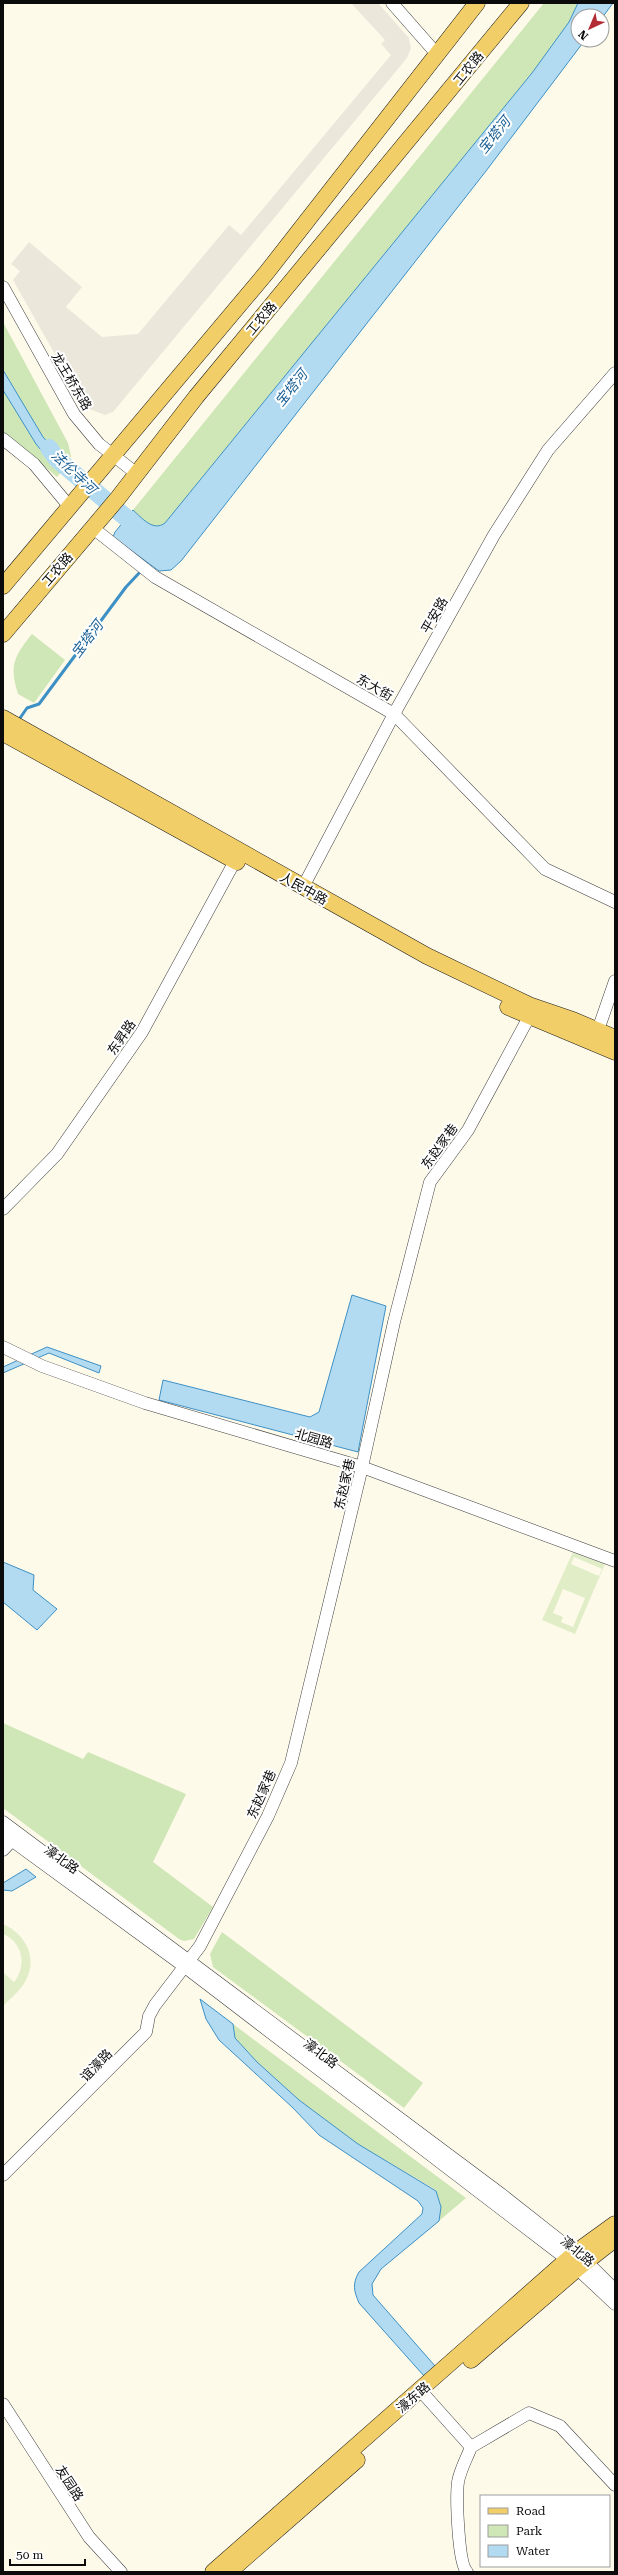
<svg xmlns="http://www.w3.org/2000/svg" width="618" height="2575" viewBox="0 0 618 2575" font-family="'Roboto Serif','Noto Sans SC',serif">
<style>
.green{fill:#cfe6b6}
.pitch{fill:#e1edc7;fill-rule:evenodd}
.plaza{fill:#ece7db}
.water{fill:#b2dbf2;stroke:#3d90c5}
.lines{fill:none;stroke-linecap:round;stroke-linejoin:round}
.stream{stroke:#3d90c5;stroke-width:3}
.river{stroke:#b2dbf2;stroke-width:18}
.minor-casing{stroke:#3e3e3e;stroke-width:13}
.major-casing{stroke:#1c1c1c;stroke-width:17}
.minor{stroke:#fff;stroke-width:12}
.major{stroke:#f1ce67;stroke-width:16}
.labels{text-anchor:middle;stroke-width:4;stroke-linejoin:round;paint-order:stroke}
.street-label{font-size:13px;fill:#0b0b0b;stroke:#fff}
.water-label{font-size:14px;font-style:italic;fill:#1c6195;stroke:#fff}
</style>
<rect width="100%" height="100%" fill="#fefaea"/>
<!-- green -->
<path class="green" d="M544,3H578L569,22L532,73L165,523C153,532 142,518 133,510Z
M3,322L68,443L71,456L67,464L43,437L3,370Z
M3,390L36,444L60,473L57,477L3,432Z
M32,634L65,660L34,703L18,694C9,666 14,656 32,634Z
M3,1723L83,1759L88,1752L186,1794L153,1862L213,1907L194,1939L184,1941L179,1939L3,1808Z
M222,1932L423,2083L404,2108L213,1967L210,1954Z
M233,2024L466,2198L439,2221L441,2207L436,2190L358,2144L299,2100L257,2062L235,2038Z"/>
<!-- pitch -->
<path class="pitch" d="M573,1552L605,1564L575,1634L542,1620ZM574,1557L602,1569L599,1576L571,1564ZM563,1589L585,1598L573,1627L561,1622L563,1617L553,1613Z
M3,1924C25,1934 38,1957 26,1980C21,1990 11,1998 3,2006V1972L14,1982C27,1966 23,1942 3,1934Z"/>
<!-- plaza -->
<path class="plaza" d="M351,3H378L409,38L411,48L407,58L113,412L105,415L89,409L83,404L13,280L20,271L11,264L29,242L82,287L66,307L102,337L138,334L229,225L241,235L391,55L381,44L385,40Z"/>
<!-- water -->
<path class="water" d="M578,3H613L602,18V16H578V40H585L486,171L181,561L171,570L159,571L113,537L115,532L133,510C142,518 153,532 165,523L532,73L569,22Z
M3,370L43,437L67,464L60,473L36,444L3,390Z
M352,1295L386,1306L358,1452L159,1400L163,1380L310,1417L319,1412Z
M47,1347L101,1366L99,1373L49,1353L3,1373V1367Z
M3,1562L34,1575L33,1590L57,1609L37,1630L3,1602Z
M26,1869L36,1877L12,1891L3,1890V1883Z
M200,1999L233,2024L235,2038L257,2062L299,2100L358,2144L436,2191L441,2207L439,2221L381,2269L372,2284L373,2295L435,2366L424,2376L359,2303C354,2291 352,2284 359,2272L422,2214L423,2208L418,2201L319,2135L292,2107L219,2040L206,2019Z"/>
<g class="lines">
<!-- stream -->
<path class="stream" d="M18,721L27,708L39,704L126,587L141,571"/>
<!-- river -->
<path class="river" d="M49,448L57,459L144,533"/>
<defs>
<path id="minor" d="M392,3L436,53
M3,287L74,414L99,444L137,474
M3,439L34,464L69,506
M93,528L155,577L394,714L545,869L615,902
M303,887L394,714L494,535L548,450L615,373
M598,1030L615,981
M3,1209L57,1154L142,1032L235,861
M3,1347L42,1366L145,1403L362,1467L615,1561
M3,1822L501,2194L586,2261L615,2290
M3,1834L185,1967L568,2260L615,2304
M3,1850L17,1835
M3,2175L146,2032L149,2016L155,2005L200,1946L268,1816L291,1763L362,1467L394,1322L430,1182L468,1130L529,1017
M420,2390L471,2447C467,2458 460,2470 458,2482C456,2497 458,2563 467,2572
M3,2404L89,2537L121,2572
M471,2447L529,2413L560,2426L615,2485"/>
<path id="major" d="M3,586L267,272L477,3
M3,634L118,498L196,397L521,3
M3,718L427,956L529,1005L573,1020L615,1038
M3,733L237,862
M508,1007L615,1052
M471,2360L578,2268L615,2239
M230,2571L357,2460
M213,2572L575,2253L615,2224"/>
</defs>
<!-- minor casing -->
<use href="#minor" class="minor-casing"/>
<!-- major casing -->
<use href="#major" class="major-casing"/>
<!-- minor -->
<use href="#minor" class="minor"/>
<!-- major -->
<use href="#major" class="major"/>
</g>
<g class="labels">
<!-- street labels -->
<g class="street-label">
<text transform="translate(468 68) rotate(-51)" y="5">工农路</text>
<text transform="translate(261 318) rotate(-50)" y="5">工农路</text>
<text transform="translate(72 381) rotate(59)" y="5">龙王桥东路</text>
<text transform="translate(57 569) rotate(-49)" y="5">工农路</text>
<text transform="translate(434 615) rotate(-60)" y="5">平安路</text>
<text transform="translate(375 687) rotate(30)" y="5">东大街</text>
<text transform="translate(304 888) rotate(29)" y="5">人民中路</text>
<text transform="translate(121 1037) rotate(-56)" y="5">东昇路</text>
<text transform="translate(439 1146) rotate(-54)" y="5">东赵家巷</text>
<text transform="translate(314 1438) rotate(16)" y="5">北园路</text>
<text transform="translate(344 1484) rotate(-77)" y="5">东赵家巷</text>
<text transform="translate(261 1794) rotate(-66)" y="5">东赵家巷</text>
<text transform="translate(62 1859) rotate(36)" y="5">濠北路</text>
<text transform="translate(321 2053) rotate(37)" y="5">濠北路</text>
<text transform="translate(96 2065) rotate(-46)" y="5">谊濠路</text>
<text transform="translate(578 2251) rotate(40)" y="5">濠北路</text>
<text transform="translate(413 2397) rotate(-41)" y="5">濠东路</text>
<text transform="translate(70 2483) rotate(57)" y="5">友园路</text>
</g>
<!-- water labels -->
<g class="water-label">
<text transform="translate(494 135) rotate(-51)" y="5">宝塔河</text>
<text transform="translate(291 388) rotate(-51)" y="5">宝塔河</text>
<text transform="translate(74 472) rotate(44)" y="5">法伦寺河</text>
<text transform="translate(87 639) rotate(-53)" y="5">宝塔河</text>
</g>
</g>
<!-- border -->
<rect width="618" height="2575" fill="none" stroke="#0b0b0b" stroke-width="8"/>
<!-- legend -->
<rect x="480" y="2495" width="130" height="72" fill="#ffffff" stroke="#9d9d9d"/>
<rect x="488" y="2508" width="20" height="6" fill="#f1ce67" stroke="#9d9d9d"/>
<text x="516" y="2515" font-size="12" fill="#0b0b0b">Road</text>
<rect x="488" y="2525" width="20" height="12" fill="#cfe6b6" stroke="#9d9d9d"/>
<text x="516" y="2535" font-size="12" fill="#0b0b0b">Park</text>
<rect x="488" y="2545" width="20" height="12" fill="#b2dbf2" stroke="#9d9d9d"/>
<text x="516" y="2555" font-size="12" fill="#0b0b0b">Water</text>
<!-- north arrow -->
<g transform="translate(590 28) rotate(224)"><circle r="19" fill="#ffffff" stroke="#9d9d9d"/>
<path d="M0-3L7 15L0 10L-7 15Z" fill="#b32b33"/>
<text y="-6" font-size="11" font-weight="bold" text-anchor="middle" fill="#0b0b0b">N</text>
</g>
<!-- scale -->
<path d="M10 2559v6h75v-6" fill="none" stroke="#0b0b0b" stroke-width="2"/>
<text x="16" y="2559" font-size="12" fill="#0b0b0b" stroke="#ffffff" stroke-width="3" paint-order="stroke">50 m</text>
</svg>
